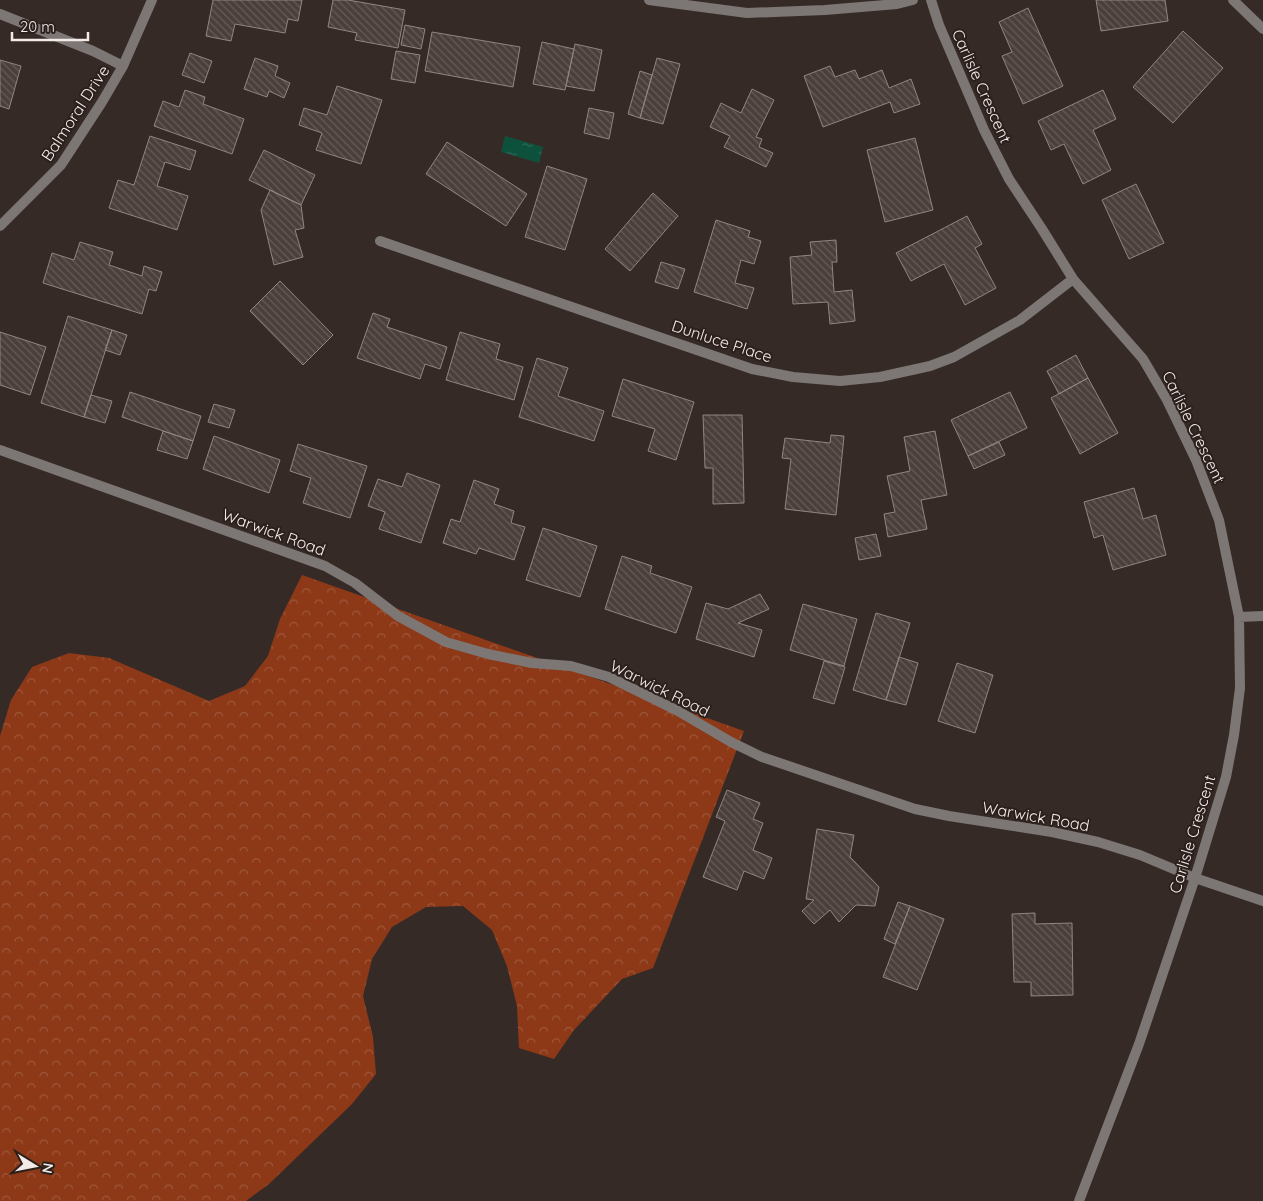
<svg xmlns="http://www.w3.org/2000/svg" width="1263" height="1201" viewBox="0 0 1263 1201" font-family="Quicksand,sans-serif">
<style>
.forest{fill:url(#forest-crowns)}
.water{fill:url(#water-ripples)}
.building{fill:url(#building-back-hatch);stroke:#938580}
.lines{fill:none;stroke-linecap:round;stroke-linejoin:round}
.minor{stroke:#7c7674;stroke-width:10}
.labels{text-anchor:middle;stroke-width:4;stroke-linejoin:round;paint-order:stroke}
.street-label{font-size:16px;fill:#f3ebe8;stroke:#2c201d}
</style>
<defs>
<pattern id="forest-crowns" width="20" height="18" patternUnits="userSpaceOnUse" patternTransform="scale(1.25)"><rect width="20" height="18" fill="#8d3918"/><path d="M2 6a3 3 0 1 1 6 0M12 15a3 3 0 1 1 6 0" fill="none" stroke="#9e563a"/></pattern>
<pattern id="water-ripples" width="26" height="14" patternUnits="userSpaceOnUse" patternTransform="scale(1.25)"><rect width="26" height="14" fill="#0d513d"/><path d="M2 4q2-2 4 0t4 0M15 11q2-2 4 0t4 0" fill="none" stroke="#316a59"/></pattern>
<pattern id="building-back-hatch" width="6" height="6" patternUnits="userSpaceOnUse" patternTransform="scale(1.25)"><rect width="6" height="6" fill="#4b3f3b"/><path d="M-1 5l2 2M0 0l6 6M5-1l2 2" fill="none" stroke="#655b57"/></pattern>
</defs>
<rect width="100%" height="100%" fill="#362a26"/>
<!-- forest -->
<path class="forest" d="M302,575L744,731L653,968L622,979L574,1030L554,1059L519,1048L517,1006L507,966L492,930L463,906L426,907L392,927L372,959L363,996L373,1037L376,1074L352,1104L269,1184L246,1201H0V736L11,700L32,667L69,653L109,658L209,701L245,686L268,656L280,619Z"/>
<!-- water -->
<path class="water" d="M505,136L543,147L539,163L501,152Z"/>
<!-- building -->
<path class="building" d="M213,0H302L298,21L288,19L285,33L235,24L231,41L206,36Z
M333,0H348L405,10L398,48L355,40L357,33L328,27Z
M1096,0H1165L1168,21L1101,31Z
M1028,8L1063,86L1023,104L1002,56L1012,52L999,22Z
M405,25L425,29L421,49L401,45Z
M1183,31L1223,68L1173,123L1133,87Z
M432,32L520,47L513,87L425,71Z
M542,42L574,49L565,90L533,84Z
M575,44L602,50L594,91L566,86Z
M396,51L420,55L415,83L391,79Z
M190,53L212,61L204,83L182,75Z
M255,58L278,66L275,76L290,83L284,98L269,91L267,97L244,89Z
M657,58L680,64L663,124L640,118Z
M0,60L21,66L9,109L0,106Z
M830,66L835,77L855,70L859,79L882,70L889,88L911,79L920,104L894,113L890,102L823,127L804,76Z
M640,71L652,75L640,118L628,114Z
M337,86L382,100L361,164L316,150L322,133L299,125L304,108L327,115Z
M752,89L774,100L756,137L762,139L759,147L773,153L766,167L724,147L730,136L710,127L721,103L741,113Z
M185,90L205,97L203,104L244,119L232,154L154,126L163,101L179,107Z
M1103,90L1116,119L1093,130L1111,170L1083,184L1064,144L1051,150L1038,121Z
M589,108L614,113L609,139L584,133Z
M150,136L196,151L190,170L165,162L157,186L188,196L177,230L109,208L118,180L134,185Z
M915,138L933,210L885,222L867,150Z
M447,142L527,194L506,226L426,174Z
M264,150L315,175L301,205L249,180Z
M547,166L587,179L565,250L525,237Z
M1136,184L1164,243L1129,259L1102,200Z
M270,190L301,205L304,228L295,230L303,257L274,265L261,210Z
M653,193L678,216L630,271L605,249Z
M967,216L982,244L975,248L996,288L965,305L944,264L911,281L896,253Z
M716,220L750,231L748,237L761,241L754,264L741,260L735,283L754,288L747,309L694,292Z
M836,240L837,262H832L834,292L852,290L855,321L830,324L828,302L793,304L790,257L812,255L810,242Z
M80,242L113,252L109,265L142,276L144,266L162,272L156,291L149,289L142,314L43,283L52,253L74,260Z
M661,262L685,269L678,289L655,282Z
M280,281L333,335L303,365L250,311Z
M373,313L390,319L387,327L447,347L440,369L425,364L420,379L357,358Z
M68,316L112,330L84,417L41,403Z
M112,330L127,335L120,355L105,350Z
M0,332L46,347L30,395L0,385Z
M460,332L500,344L496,359L523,367L514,400L446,380Z
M1076,355L1088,378L1059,394L1047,371Z
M537,358L568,368L558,396L604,411L594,441L519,417Z
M1088,378L1118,433L1080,454L1051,398Z
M623,379L694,402L676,460L648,451L655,429L612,416Z
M130,392L201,416L193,441L122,417Z
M1010,392L1027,428L968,456L951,420Z
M91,395L112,401L105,423L84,417Z
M214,404L235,410L229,428L208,422Z
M703,415H742L744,503L713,504V468H705Z
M163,431L193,441L187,459L157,450Z
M935,431L947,495L921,500L927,529L888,537L884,514L895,512L887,476L910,471L904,437Z
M831,435L844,436L836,515L785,509L791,459L782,458L785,438L830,443Z
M214,436L280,460L269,493L203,469Z
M999,442L1005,455L974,469L968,456Z
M298,444L367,466L350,518L303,503L311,478L290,471Z
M407,473L440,485L421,543L379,529L385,512L368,506L378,479L402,487Z
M474,480L499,489L494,504L514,511L511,523L525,527L514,560L479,548L476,554L443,543L451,519L460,522Z
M1134,488L1143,519L1156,515L1166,555L1113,570L1103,535L1094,538L1084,502Z
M543,528L597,546L580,597L526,580Z
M876,534L881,556L859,560L855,538Z
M622,556L652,566L650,573L692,587L676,633L605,609Z
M760,594L769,609L738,623L762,630L754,657L696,639L706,603L728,609Z
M803,604L857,619L844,666L790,650Z
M876,613L910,623L886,700L853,690Z
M899,657L918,663L906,705L886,700Z
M824,661L845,667L834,704L813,698Z
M957,663L993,675L975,733L938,721Z
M727,790L760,803L753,819L763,823L753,850L772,858L764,879L744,871L737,890L703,877L725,821L716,817Z
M817,829L854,835L850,857L879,887L875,906L856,905L839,922L830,910L814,924L802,911L814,900L806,899Z
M898,902L910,906L895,944L884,939Z
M910,906L944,919L917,990L883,977Z
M1035,913V924L1072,923L1073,995L1031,996V982H1014L1012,914Z"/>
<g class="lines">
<!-- minor -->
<path class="minor" d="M649,0L747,13L825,10L897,4L913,0
M931,0L939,25L984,130L1009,179L1042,229L1073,279L1143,359L1167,400L1196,460L1219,520L1239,617L1240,688L1234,735L1226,777L1195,878L1139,1044L1079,1201
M1233,0L1263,29
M0,14L93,51L123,66
M0,226L61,165L102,102L123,66L152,0
M380,241L752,369L793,377L840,381L880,377L930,366L954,357L1020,320L1073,279
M0,450L325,566L355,583L398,616L446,642L488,654L532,663L571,666L609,677L678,711L731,742L762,757L915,809L949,816L1052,832L1098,842L1140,855L1195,878L1263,901
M1239,617L1263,616"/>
</g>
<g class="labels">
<!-- street labels -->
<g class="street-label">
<text transform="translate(982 86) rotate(66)" y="6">Carlisle Crescent</text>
<text transform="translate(75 113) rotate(-57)" y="6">Balmoral Drive</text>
<text transform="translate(722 341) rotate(18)" y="6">Dunluce Place</text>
<text transform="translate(1194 427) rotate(64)" y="6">Carlisle Crescent</text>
<text transform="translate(274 532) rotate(20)" y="6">Warwick Road</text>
<text transform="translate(660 688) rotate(26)" y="6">Warwick Road</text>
<text transform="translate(1036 816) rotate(10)" y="6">Warwick Road</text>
<text transform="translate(1192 834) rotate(-73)" y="6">Carlisle Crescent</text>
</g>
</g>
<!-- north arrow -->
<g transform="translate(35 1166) rotate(100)" stroke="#2c201d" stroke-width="4" paint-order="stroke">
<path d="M0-4L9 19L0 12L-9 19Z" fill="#f3ebe8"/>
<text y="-8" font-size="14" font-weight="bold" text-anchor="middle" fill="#f3ebe8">N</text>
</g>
<!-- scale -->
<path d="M12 32v8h76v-8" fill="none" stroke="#f3ebe8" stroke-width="2.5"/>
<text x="20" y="32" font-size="15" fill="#f3ebe8" stroke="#2c201d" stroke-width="4" paint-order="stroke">20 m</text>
</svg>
